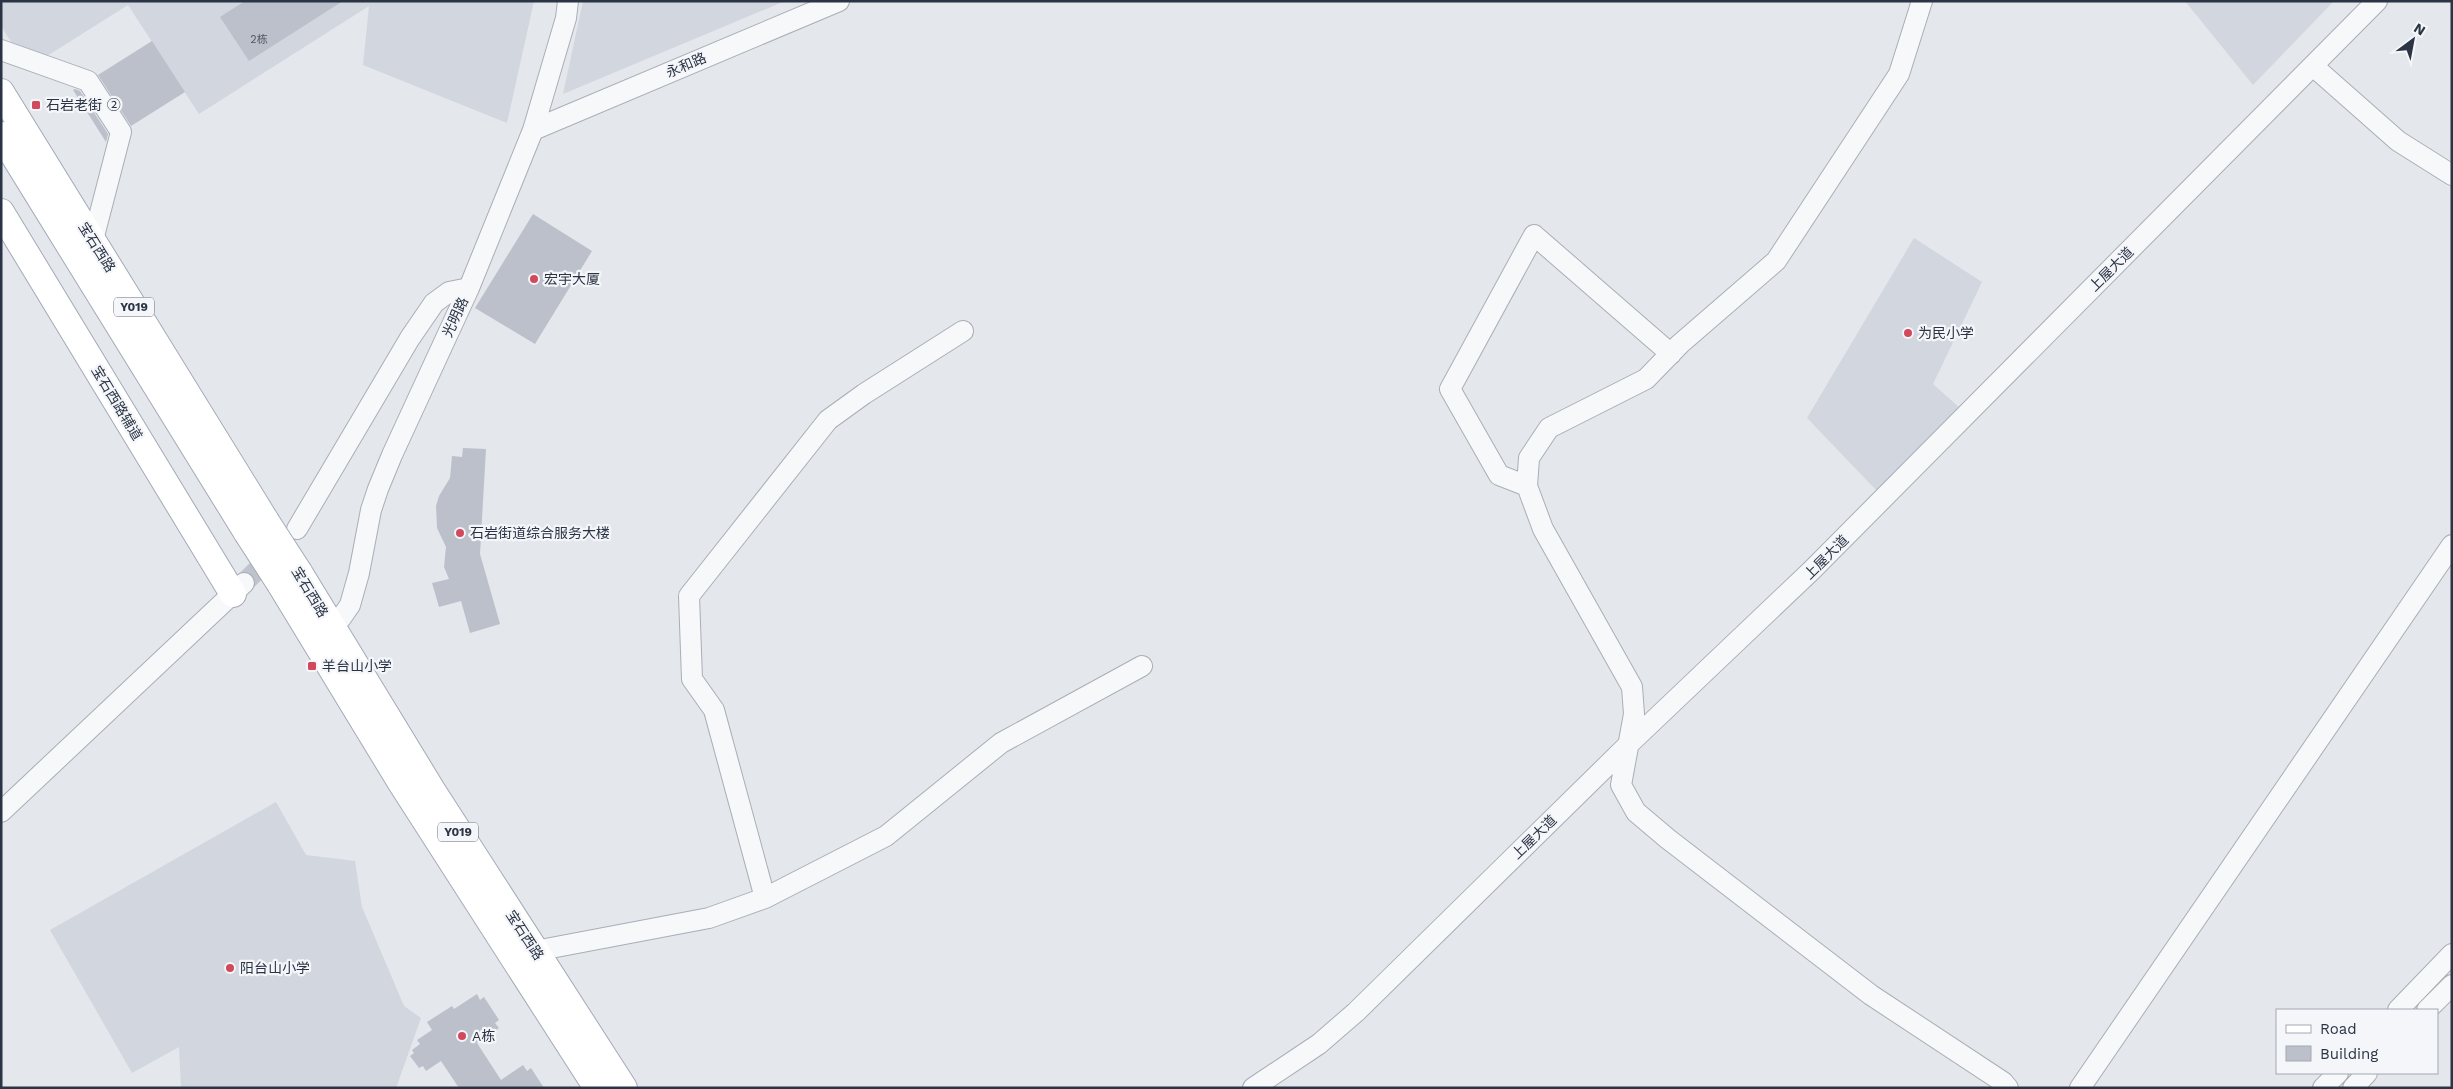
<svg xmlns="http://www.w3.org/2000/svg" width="2453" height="1089" viewBox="0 0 2453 1089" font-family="'Work Sans','Noto Sans SC',sans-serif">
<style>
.built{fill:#d2d6de}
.building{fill:#bbc0ca}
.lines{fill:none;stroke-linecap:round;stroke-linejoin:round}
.minor-tunnel{stroke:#bfc3cb;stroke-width:20;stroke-dasharray:20 10;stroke-linecap:butt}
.minor-casing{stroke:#a9aeb7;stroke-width:22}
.major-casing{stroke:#a3abb8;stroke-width:28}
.minor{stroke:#f7f8fa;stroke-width:20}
.major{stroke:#fff;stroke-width:26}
.major-bridge-casing{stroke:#a3abb8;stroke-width:28;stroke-linecap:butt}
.major-bridge{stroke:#fff;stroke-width:26}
.poi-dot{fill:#d1495b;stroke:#f4f6f9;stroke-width:2}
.labels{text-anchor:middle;stroke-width:4.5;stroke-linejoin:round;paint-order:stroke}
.number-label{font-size:11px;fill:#4f5766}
.shield{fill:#f4f6f9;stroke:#676e7b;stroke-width:1}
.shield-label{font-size:12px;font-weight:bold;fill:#2b3445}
.street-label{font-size:14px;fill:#2b3445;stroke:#f4f6f9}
.poi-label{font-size:14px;fill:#2b3445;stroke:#f4f6f9;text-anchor:start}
</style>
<rect width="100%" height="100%" fill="#e4e7ec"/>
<!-- built -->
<path class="built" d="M1,1H534L507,123L363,65L369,6L199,114L128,5L28,68L1,26Z
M583,1H785L563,94Z
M2185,1H2334L2253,85Z
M1914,238L1982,282L1933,384L1961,409L1878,492L1807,418Z
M276,802L306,855L355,861L362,907L404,1006L421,1018L396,1088H181L179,1047L132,1073L50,930Z"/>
<!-- building -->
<path class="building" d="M245,1H343L249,61L220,17Z
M152,41L185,92L131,126L98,75Z
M75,89L80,91L108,134L106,142L73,90Z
M533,214L592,251L535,344L475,308Z
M463,448L486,449L480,554L500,624L470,633L461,601L439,607L432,583L449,579L444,567L446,547L437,528L436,506L439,496L450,478L452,456L462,457Z
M477,994L480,1000L484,997L499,1020L495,1023L499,1028L477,1043L501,1080L523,1065L527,1071L531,1068L544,1088H459L441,1061L426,1071L423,1066L419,1068L410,1056L414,1053L412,1050L420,1044L417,1040L432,1030L427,1022L452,1006L454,1009Z"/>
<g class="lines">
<!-- minor-tunnel -->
<path class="minor-tunnel" d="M244,583L275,552"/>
<defs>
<path id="minor" d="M1922,1L1899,74L1776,261L1680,344L1646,379L1549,428L1529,458L1527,486L1543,529L1632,687L1634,714L1621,785L1636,812L1668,839L1871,995L2003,1082L2008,1088
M1,50L88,81L121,132L93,240
M2313,66L2398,141L2452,175
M533,130L839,1
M1527,486L1499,475L1450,389L1534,235L1671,354
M297,529L410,338L434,303L449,292L469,288
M330,625L341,618L350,605L359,573L371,510L378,489L392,455L469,288L533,130L566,18L568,1
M1,812L244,583
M765,898L714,710L692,679L689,596L828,420L864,394L963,331
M535,951L709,918L765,898L886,836L1001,743L1142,666
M2398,1010L2452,954
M2427,1010L2452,985
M1253,1088L1319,1044L1356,1012L1630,743L1812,570L2377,1
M2080,1088L2452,545
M2323,1088L2338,1073
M2353,1088L2367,1073"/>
<path id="major" d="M1,92L266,521
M1,135L247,533
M1,212L233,594
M299,572L432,790L624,1088
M280,584L401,783L597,1088"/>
</defs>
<!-- minor casing -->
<use href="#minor" class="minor-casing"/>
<!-- major casing -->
<use href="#major" class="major-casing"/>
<!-- minor -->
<use href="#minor" class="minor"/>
<!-- major -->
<use href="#major" class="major"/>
<defs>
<path id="major-bridge" d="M266,521L299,572
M247,533L280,584"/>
</defs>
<!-- major-bridge casing -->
<use href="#major-bridge" class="major-bridge-casing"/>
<!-- major-bridge -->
<use href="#major-bridge" class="major-bridge"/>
</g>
<!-- markers -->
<g class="poi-dot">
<rect x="31" y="100" width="10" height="10" rx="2.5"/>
<circle cx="534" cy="279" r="5"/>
<circle cx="1908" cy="333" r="5"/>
<circle cx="460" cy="533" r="5"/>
<rect x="307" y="661" width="10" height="10" rx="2.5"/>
<circle cx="230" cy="968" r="5"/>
<circle cx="462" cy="1036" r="5"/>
</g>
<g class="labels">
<!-- number labels -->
<g class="number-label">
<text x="259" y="43">2栋</text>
</g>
<!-- shield labels -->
<g class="shield">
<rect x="114" y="297.5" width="40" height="19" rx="4"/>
<rect x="438" y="822.5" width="40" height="19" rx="4"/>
</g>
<g class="shield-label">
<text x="134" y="311">Y019</text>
<text x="458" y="836">Y019</text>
</g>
<!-- street labels -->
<g class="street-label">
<text transform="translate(686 65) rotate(-23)" y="5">永和路</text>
<text transform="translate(97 247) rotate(58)" y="5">宝石西路</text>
<text transform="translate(2111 269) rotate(-45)" y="5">上屋大道</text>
<text transform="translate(455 317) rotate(-65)" y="5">光明路</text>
<text transform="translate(117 403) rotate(59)" y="5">宝石西路辅道</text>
<text transform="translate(1826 557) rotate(-45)" y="5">上屋大道</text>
<text transform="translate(310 592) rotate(59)" y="5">宝石西路</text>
<text transform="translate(1534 837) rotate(-44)" y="5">上屋大道</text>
<text transform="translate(525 935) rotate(57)" y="5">宝石西路</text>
</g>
<!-- poi labels -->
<g class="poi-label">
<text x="46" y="110">石岩老街 ②</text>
<text x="544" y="284">宏宇大厦</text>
<text x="1918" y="338">为民小学</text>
<text x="470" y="538">石岩街道综合服务大楼</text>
<text x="322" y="671">羊台山小学</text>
<text x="240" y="973">阳台山小学</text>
<text x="472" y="1041">A栋</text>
</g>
</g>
<!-- border -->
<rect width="2453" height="1089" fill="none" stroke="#2b3445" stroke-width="5"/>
<!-- legend -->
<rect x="2276" y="1009" width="162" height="65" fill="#f4f6f9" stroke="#a4a8b1"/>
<rect x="2286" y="1025" width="25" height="8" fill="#ffffff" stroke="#a4a8b1"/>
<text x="2320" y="1034" font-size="15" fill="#2b3445">Road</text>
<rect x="2286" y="1046" width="25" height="15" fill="#bbc0ca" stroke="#a4a8b1"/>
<text x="2320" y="1059" font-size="15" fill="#2b3445">Building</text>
<!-- north arrow -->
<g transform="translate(2413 40) rotate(32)" stroke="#f4f6f9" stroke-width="4" paint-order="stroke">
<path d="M0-4L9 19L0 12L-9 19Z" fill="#2b3445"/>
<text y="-8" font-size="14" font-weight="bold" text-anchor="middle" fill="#2b3445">N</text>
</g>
</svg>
